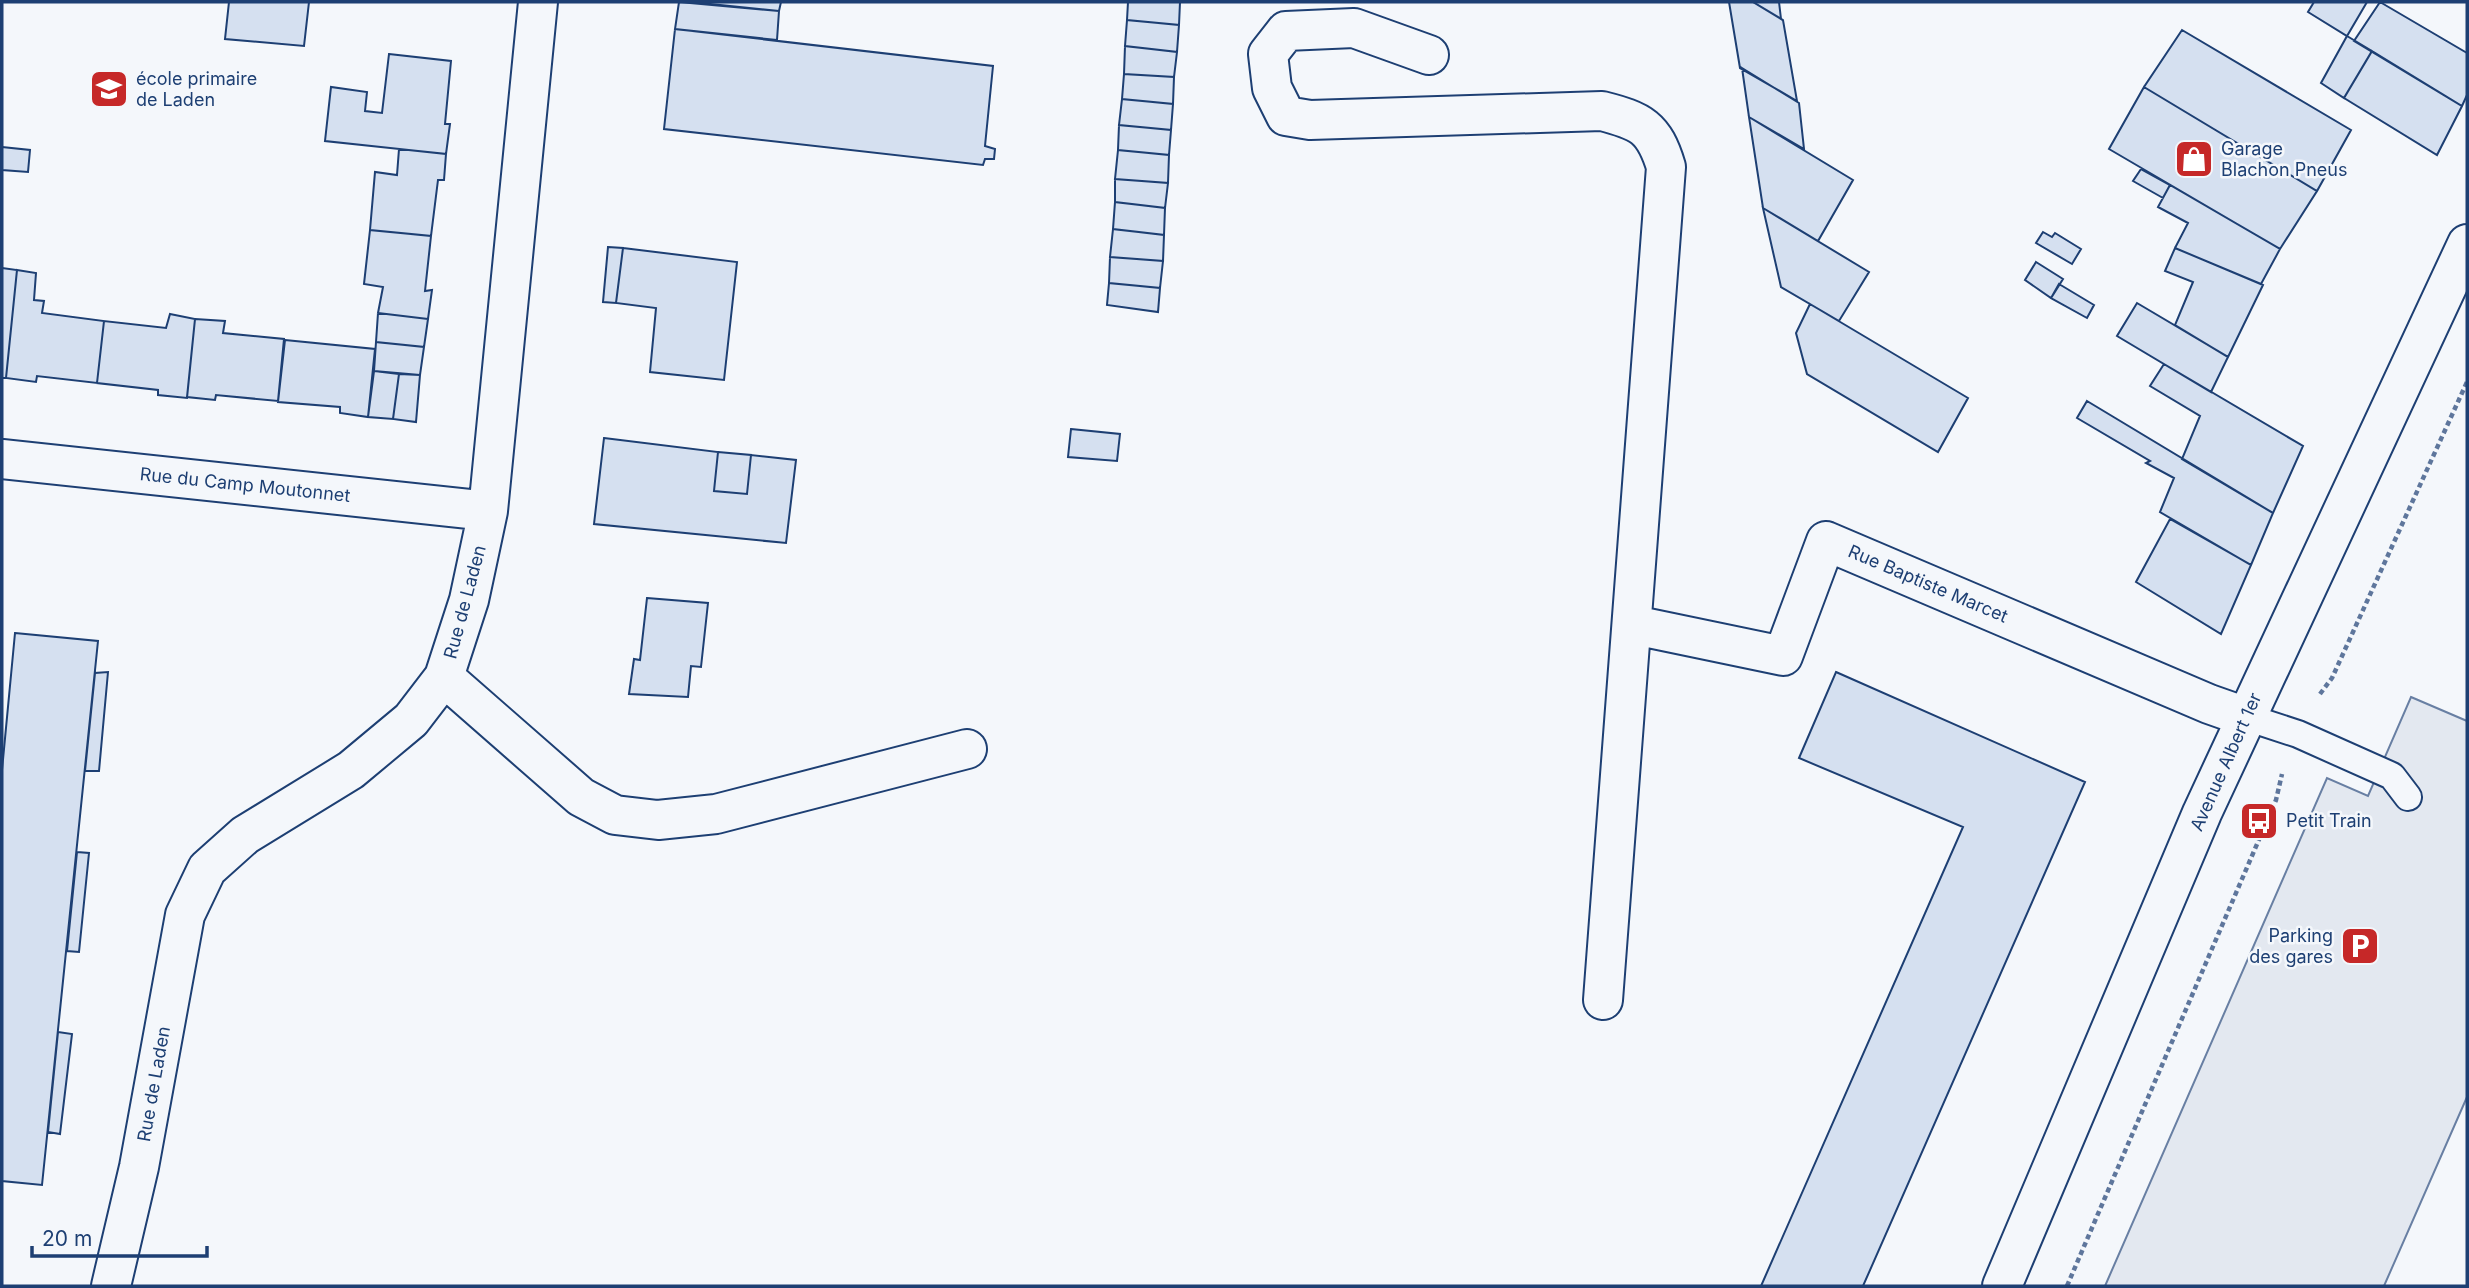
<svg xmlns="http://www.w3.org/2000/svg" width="2469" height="1288" viewBox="0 0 2469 1288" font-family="Inter,sans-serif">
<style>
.parking{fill:#e3e8f0;stroke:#687fa3;stroke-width:2}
.building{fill:#d5e0f0;stroke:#1d3f73;stroke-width:2}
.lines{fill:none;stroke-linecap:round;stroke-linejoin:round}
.lane-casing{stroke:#1d3f73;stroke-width:30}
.street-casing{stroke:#1d3f73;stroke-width:42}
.primary-casing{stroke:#1d3f73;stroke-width:42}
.path{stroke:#5e769c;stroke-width:4.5;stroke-dasharray:5 3.5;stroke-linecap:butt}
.lane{stroke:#f4f7fb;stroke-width:26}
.street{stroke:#f4f7fb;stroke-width:38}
.primary{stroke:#f4f7fb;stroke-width:38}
.labels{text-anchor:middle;stroke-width:5;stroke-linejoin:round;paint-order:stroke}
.poi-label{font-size:18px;fill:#1d3f73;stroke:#f4f7fb;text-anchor:start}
.street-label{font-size:18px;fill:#1d3f73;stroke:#f4f7fb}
</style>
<rect width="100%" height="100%" fill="#f4f7fb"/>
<!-- parking -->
<path class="parking" d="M2411,697L2467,721V1097L2384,1286H2105L2327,778L2368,796Z"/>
<!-- building -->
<path class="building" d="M229,2H309L304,46L225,39Z
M679,2L779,11L777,40L675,29Z
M691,2H781L779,11Z
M1128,2H1180L1179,25L1127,20Z
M1729,2H1753L1783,20L1797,101L1740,68Z
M1753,2H1779L1781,19Z
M2314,2H2367L2347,36L2308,12Z
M2380,2L2467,53V95L2462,106L2354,41Z
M1127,20L1179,25L1177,52L1125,46Z
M675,29L993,66L985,146L995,149L994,159H985L983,165L664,129Z
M2182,30L2351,130L2317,191L2144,87Z
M2347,36L2372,51L2344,98L2321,83Z
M1125,46L1177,52L1174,77L1124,74Z
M2372,51L2462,106L2437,155L2344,98Z
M389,54L451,61L445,124H450L446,154L325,141L331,87L367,92L365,111L382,113Z
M1742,68L1799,103L1804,149L1749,117Z
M1124,74L1174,77L1173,104L1122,99Z
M2144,87L2317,191L2280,249L2109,149Z
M1122,99L1173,104L1171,130L1119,125Z
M1749,117L1853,180L1818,241L1763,208Z
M1119,125L1171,130L1169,155L1118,150Z
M2,147L30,150L28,172L2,170Z
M399,149L446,154L444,180H438L431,236L370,230L375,172L397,175Z
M1118,150L1169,155L1168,183L1115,179Z
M2141,169L2170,185L2163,198L2133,181Z
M1115,179L1168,183L1165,208L1115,202Z
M2170,185L2280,249L2261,284L2175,248L2188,223L2158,207Z
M1115,202L1165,208L1164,235L1113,229Z
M1763,208L1869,272L1839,321L1781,287Z
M1113,229L1164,235L1163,261L1110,257Z
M370,230L431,236L425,291L432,290L428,319L378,313L383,287L364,284Z
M2043,232L2052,237L2055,233L2081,249L2072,264L2036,243Z
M608,247L623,248L616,303L603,302Z
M623,248L737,262L724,380L650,372L656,308L616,303Z
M2175,248L2263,285L2228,357L2175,325L2193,282L2165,271Z
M1110,257L1163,261L1160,288L1109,283Z
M2036,262L2063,279L2051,298L2025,280Z
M2,268L17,270L6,378H2Z
M17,270L36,273L34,300L44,301L42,313L104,321L97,383L37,376L36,382L6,378Z
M1109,283L1160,288L1158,312L1107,305Z
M2059,284L2094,305L2087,318L2051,298Z
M2137,303L2228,357L2211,392L2117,336Z
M1810,304L1968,398L1938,452L1807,374L1796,333Z
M378,313L428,319L424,347L376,342Z
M170,314L195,319L187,398L158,395V390L97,383L104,321L166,328Z
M195,319L225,321L223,333L284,339L278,401L216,395L215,400L187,397Z
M285,340L375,349L368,417L340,413V407L278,402Z
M376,342L424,347L420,375L374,371Z
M2164,364L2303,446L2273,513L2182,459L2200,416L2150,386Z
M374,371L399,374L393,419L368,417Z
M399,374L420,375L416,422L393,419Z
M2087,401L2273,513L2251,565L2160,512L2174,478L2146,463L2150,461L2077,418Z
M1071,429L1120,434L1117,461L1068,457Z
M604,438L718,452L714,491L747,494L751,455L796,460L786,543L594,524Z
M718,452L751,455L747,494L714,491Z
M2170,519L2251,565L2221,634L2136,582Z
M647,598L708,603L701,667L691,666L688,697L629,694L634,659L640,660Z
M15,633L98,641L42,1185L2,1181V770Z
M108,672L99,771H85L95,673Z
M1836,672L2085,782L1863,1286H1761L1963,827L1799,758Z
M77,852L89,853L79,952L67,951Z
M58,1032L72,1034L60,1134L48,1132Z"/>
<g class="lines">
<defs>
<path id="lane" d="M2246,717L2298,734L2392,776L2408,797"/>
<path id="street" d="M1429,55L1354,28L1286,31L1268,54L1272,88L1286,116L1310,120L1602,111C1641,121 1654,127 1666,167L1603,1000
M2,459L488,511
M1634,625L1783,656L1826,541L2209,704L2246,717
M444,677L581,797L615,815L658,820L716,814L967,749
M111,1286L139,1167L185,915L207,869L245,835L351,770L411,720L444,677L469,600L488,511L538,2"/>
<path id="primary" d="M2002,1286L2202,813L2467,244"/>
</defs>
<!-- lane casing -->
<use href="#lane" class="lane-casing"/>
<!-- street casing -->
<use href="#street" class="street-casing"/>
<!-- primary casing -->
<use href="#primary" class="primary-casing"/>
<!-- path -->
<path class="path" d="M2320,694L2332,678L2467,382
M2067,1286L2276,800L2282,774"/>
<!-- lane -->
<use href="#lane" class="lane"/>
<!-- street -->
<use href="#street" class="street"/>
<!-- primary -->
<use href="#primary" class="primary"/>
</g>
<!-- icons -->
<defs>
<symbol id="school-square" viewBox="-11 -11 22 22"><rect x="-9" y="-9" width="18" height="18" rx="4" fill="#c62828" stroke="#f4f7fb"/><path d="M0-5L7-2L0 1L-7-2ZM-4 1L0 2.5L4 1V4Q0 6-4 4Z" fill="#fff"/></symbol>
<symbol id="shop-square" viewBox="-11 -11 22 22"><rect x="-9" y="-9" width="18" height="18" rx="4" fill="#c62828" stroke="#f4f7fb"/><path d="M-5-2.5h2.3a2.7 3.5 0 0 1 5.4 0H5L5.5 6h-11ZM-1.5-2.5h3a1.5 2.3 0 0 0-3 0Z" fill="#fff"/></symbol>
<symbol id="bus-square" viewBox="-11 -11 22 22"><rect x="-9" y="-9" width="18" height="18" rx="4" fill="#c62828" stroke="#f4f7fb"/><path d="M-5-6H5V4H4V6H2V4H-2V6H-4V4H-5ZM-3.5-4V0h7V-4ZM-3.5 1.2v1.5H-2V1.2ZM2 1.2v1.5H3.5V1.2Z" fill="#fff"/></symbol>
<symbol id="parking-square" viewBox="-11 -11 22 22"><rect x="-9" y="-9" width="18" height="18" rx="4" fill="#c62828" stroke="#f4f7fb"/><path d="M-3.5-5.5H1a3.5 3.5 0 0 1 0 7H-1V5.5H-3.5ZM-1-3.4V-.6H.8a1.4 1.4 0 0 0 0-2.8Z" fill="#fff"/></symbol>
</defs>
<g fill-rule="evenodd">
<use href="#school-square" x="87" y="67" width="44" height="44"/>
<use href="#shop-square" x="2172" y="137" width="44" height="44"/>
<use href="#bus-square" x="2237" y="799" width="44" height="44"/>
<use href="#parking-square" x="2338" y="924" width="44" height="44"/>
</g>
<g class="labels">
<!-- poi labels -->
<g class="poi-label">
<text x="136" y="85">école primaire<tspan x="136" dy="21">de Laden</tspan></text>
<text x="2221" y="155">Garage<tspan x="2221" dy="21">Blachon Pneus</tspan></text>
<text x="2286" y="827">Petit Train</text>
<text x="2333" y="942" text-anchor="end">Parking<tspan x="2333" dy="21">des gares</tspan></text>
</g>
<!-- street labels -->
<g class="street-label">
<text transform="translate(245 485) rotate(6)" y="6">Rue du Camp Moutonnet</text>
<text transform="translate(1928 584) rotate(23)" y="6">Rue Baptiste Marcet</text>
<text transform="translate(465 602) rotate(-75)" y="6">Rue de Laden</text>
<text transform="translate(2226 762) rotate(-66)" y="6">Avenue Albert 1er</text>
<text transform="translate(154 1084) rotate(-80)" y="6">Rue de Laden</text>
</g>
</g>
<!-- border -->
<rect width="2469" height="1288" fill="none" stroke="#1d3f73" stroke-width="7"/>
<!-- scale -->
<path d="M32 1246v10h175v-10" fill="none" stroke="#1d3f73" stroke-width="3.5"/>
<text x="42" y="1246" font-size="21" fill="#1d3f73" stroke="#f4f7fb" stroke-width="5" paint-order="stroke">20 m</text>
</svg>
